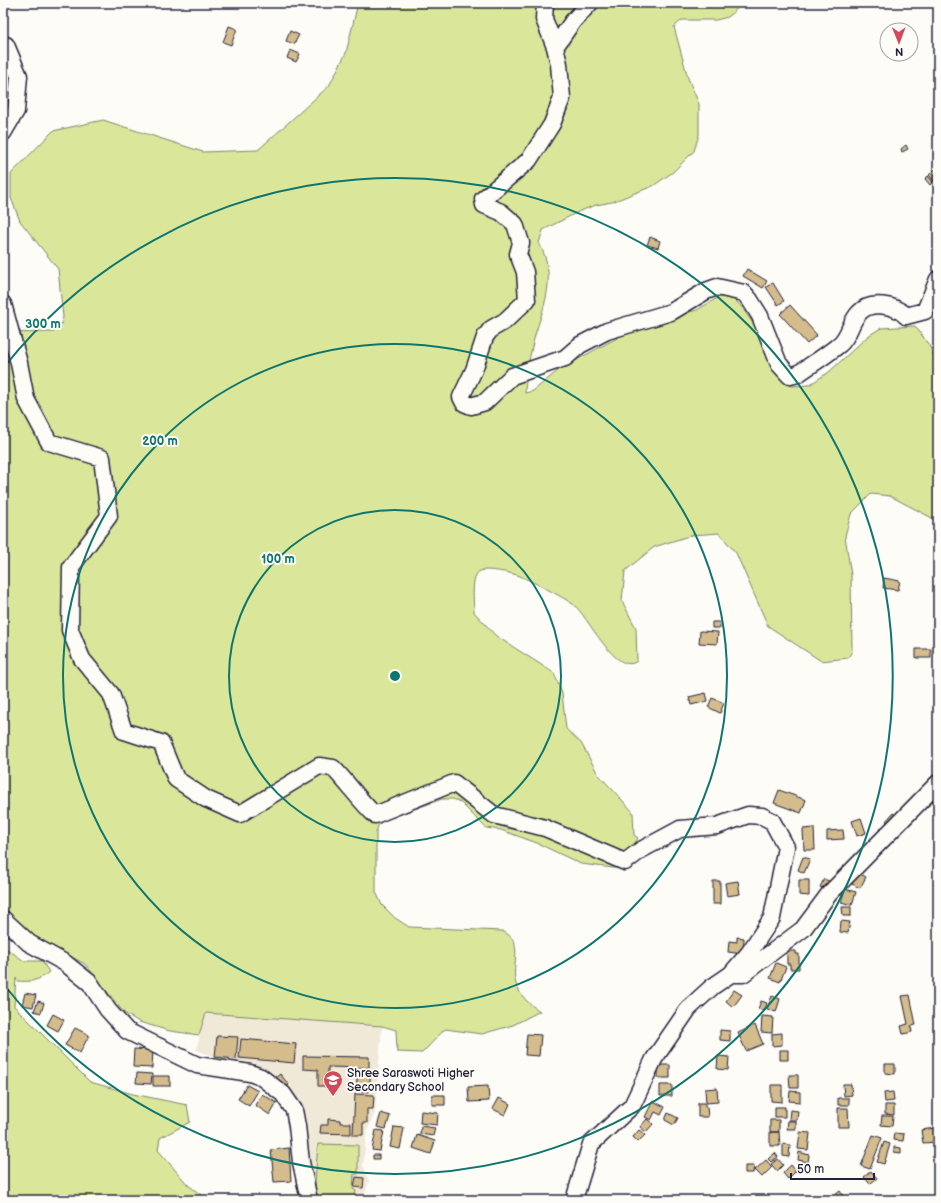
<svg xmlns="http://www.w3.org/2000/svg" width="941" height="1203" viewBox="0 0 941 1203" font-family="'Balsamiq Sans',sans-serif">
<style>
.built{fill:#f1e9d7}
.green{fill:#dae79a;stroke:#7e846a}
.building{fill:#d5bc8c;stroke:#22223b}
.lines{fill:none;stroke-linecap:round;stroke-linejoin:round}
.minor-casing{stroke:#22223b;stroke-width:19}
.minor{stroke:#fdfcf7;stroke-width:16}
.ring{fill:none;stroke:#0f766e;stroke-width:2}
.labels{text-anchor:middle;stroke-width:4;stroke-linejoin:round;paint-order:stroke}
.poi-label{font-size:12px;fill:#22223b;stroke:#fdfcf7;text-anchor:start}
.centre{fill:#0f766e;stroke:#fdfcf7;stroke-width:2}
.ring-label{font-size:12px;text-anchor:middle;font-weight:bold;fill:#0f766e;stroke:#fdfcf7;stroke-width:4;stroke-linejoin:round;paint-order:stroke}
</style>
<rect width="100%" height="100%" fill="#fdfcf7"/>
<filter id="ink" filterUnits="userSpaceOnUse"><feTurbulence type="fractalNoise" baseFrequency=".025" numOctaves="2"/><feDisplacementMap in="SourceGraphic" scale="8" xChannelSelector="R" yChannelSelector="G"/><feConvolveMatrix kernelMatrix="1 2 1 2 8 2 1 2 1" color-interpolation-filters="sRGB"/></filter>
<g filter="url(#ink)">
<!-- built -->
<path class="built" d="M206,1013L382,1026L375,1113L367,1131L363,1165L369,1181L363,1200H312L308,1176L306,1119L280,1081L196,1050Z"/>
<!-- green -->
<path class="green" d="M358,3H740V6L728,17L716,20H682L674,27L688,78L699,104V135L694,151L673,172L653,186L612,202L596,205L580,211L543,230L539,243C557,276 545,303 535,335C530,353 526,375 525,393L533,391L560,369L639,326L697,310L719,297H731L741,306L761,335L784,381L792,386L809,385L829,372L868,336L881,328L915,326L929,345L938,365V519H934L890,496L871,494L851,514L845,536L851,575L852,651L848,658L821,661L768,626L736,553L719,533L692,535L654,547L625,571L622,601L636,628L637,661C616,677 588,616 574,605C564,597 531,581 520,576C513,573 486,568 480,571C470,576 474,603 474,612L496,636L554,673L562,693L566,729L581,743L598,774L633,812L634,835L638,838L621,869L581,864L537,843L501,830L486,828L460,802L453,799H442L382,821L378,826L376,832V892L382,905L395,918L409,927L502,931C526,941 510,966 516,984C520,996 530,1005 540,1011L513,1025L482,1034L445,1029L422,1053L397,1052L396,1030L382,1026L206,1013L199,1035L170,1031L139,1022L124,1013L85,964L29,935L3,907V333L54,332L62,323L63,317L58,269L20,221L11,198V174L53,131L103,120L203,152L258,150L329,86L346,53Z
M3,946L24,961H42L49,972C39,981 30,982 17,981L16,978L14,1006L90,1082L133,1094L187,1105L190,1122L160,1138L158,1150L188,1185L208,1200H3Z
M318,1144L358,1145V1174H354L353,1189L356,1191L354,1200H317L315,1182Z"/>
<!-- building -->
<path class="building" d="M229,26L237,29L231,45L223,42Z
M3,27L7,29L4,37L3,36Z
M290,31L299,35L294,44L286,41Z
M290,50L300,54L296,62L287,58Z
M906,145L908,149L902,152L901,149Z
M935,169L938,172V178L934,181L929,175Z
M928,176L933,182L930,185L925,179Z
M650,237L660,241L658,248L647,245Z
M747,269L767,281L763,288L743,276Z
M773,283L784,301L778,305L766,287Z
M790,305L817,335L807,344L780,314Z
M884,578L900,581L898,590L883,588Z
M712,622H720V628H712Z
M700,631L718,632L717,644L699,643Z
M916,649H931V658H916Z
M706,693L708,701L691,705L689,697Z
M712,698L724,703L720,713L708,707Z
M779,790L806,800L801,813L774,803Z
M893,813L898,817L891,825L886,821Z
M861,818L866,833L857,836L852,821Z
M814,828L815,850H804L803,829Z
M843,830L844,839L827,840V831Z
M803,857L810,859L804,873L798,870Z
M858,873L866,877L860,888L852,884Z
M824,879L831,882L827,890L820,887Z
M799,880H809V896L799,895Z
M713,881H720V904H713Z
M738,881L740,894L727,896L725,883Z
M845,889L856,892L852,905L841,902Z
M842,907H851V916H843Z
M841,921L850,922L848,933L840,932Z
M737,937L744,938L743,954L728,952L729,941L737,942Z
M787,951H796V954H799V969H790V964H787Z
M776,963L786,967L780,982L770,978Z
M734,990L742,995L733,1007L726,1001Z
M25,993L36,995L33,1007L22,1005Z
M910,995L916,1025L911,1026L912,1032L903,1034L901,1026L908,1024L902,996Z
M772,996L780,999L776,1012L767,1009Z
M38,1001L44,1003L41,1013L34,1011Z
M761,1001L767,1003L764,1011L758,1009Z
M53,1014L64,1020L58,1031L47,1025Z
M762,1016L773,1017L772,1033L761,1032Z
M755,1025L763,1044L746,1051L738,1033Z
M75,1028L89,1035L80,1053L65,1045Z
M720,1030L730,1031V1041L720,1040Z
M782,1033V1045L772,1046V1034Z
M527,1034L541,1035L539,1056L525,1055Z
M217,1036L238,1037L236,1059L215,1057Z
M241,1039L296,1044L294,1063L239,1058Z
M134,1049L153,1050L152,1068L133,1067Z
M780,1050H788V1060H780Z
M303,1056L369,1057V1068L328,1067V1086H318V1070L303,1069Z
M718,1056L729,1057L728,1070L717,1069Z
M885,1064H895V1074L885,1073Z
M658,1065H670V1078H658Z
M358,1069L371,1070L369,1092L356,1091Z
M137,1073L152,1074L151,1084L136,1083Z
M280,1074L289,1085L283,1091L273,1080Z
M789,1075H798V1088H790Z
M153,1076H170V1086H153Z
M843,1084H851L852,1095L844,1096Z
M247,1085L258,1091L249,1106L238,1099Z
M660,1085H672V1096H660Z
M771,1085H782V1102L771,1101Z
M488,1086L489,1101L469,1102L468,1087Z
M717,1088L718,1102L706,1103L705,1089Z
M790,1091L800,1092V1102L789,1101Z
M893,1092L894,1101L885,1102L884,1093Z
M262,1094L277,1103L270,1115L255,1105Z
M355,1094L374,1095L373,1109H367V1123H363V1135H353Z
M432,1095H445V1105H432Z
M499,1098L510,1104L505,1115L493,1109Z
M838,1098H849V1105H838Z
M653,1101L665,1107L661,1115L655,1112L651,1120L645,1117Z
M698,1103H705V1107H707L708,1117H698Z
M885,1105H894V1115L885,1114Z
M775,1107H785V1117H775Z
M838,1108H848L849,1127H838Z
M790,1110L798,1111L797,1120H789Z
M421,1111L438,1113L437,1125L420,1123Z
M381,1113L390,1116L386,1129L377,1127Z
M668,1113L678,1118L674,1125L665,1120Z
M882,1116H893L892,1126L881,1125Z
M328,1119L340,1120V1123H351V1134L320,1133L321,1125H328Z
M647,1119L653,1124L646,1132L640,1127Z
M770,1120H779V1132H770Z
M788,1121H796V1129H787Z
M421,1126L435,1128L433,1136L420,1134Z
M394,1127L404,1128L400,1149L390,1147Z
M935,1128L937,1142L923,1143L921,1130Z
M376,1130L384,1131L380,1151L372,1150Z
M639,1130L645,1135L638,1142L633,1137Z
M770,1132H779L780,1146H770Z
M800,1132L810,1133L808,1150L798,1149Z
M894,1133L904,1134L903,1141L893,1140Z
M417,1135L435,1141L431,1154L413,1148Z
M873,1135L882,1138L870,1169L861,1166Z
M884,1142L890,1144L884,1164L877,1162Z
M783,1144L790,1145L789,1157L783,1156Z
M894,1147L901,1148V1153L894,1152Z
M289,1148L291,1181L274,1182L271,1150Z
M799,1152L809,1155L808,1162L798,1160Z
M775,1153L778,1157L771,1162L768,1159Z
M373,1155H379V1159H373Z
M778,1159L783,1165L777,1171L771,1164Z
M766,1160L772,1167L762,1177L755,1170Z
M791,1165L796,1171L788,1179L783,1173Z
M745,1166H754L753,1173H745Z
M871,1171L877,1178L870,1184L864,1177Z
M356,1177L364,1178L363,1188L354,1187Z
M840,1191L845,1198L838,1200L835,1195Z"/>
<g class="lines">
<defs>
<path id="minor" d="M545,3L544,19L555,47L559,64L562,98L552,124L529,160L483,199L484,205L501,212L515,224L521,243L518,254L525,272L527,300L505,321L491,329L485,337L474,370L461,397L464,403L471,406L485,402L512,376L565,358L580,345L607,331L671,312L706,291L717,287L744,293L750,300L760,316L779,364L790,376L798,374C812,364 827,355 840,344C850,335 850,322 859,313C870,300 896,305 906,316L925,311L938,279
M3,44L6,45L19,76L16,111L3,133
M555,47L573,21L590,3
M3,304L19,363L26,399L49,442L102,458L109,516L71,567L70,630L82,659L111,694L124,731L161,743L176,779L206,799L240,814L319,766L333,768C348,783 359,800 375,815L454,783L494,815L545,828L625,862L641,850L680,829L717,826L748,815L762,816L772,821L786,847L772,918L749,953L731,974L712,987L689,1008L654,1059L632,1106L591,1144L574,1200
M3,919L29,943L65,963L90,983L108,1010L127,1031L197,1065L250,1073L261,1077L283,1094L294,1110L297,1126L301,1162L309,1200
M731,974H743L803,929L829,894L938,783"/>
</defs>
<!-- minor casing -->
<use href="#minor" class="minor-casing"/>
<!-- minor -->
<use href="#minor" class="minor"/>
</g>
</g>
<!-- distance rings -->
<g class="ring">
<circle cx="395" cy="676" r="166"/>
<circle cx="395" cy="676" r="332"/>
<path d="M5 366A498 498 0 1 1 5 986"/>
</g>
<!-- icons -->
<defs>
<symbol id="school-pin" viewBox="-11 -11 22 30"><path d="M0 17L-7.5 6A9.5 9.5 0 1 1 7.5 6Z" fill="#d1495b" stroke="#fdfcf7"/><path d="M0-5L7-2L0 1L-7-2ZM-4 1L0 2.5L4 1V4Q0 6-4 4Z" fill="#fff"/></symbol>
</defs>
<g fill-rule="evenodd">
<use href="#school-pin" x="322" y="1069" width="22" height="30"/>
</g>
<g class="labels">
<!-- poi labels -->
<g class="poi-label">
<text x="347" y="1077">Shree Saraswoti Higher<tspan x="347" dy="14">Secondary School</tspan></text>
</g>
</g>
<circle cx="395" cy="676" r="6" class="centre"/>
<g class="ring-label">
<text x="43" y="328">300 m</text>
<text x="160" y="445">200 m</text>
<text x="278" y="563">100 m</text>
</g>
<!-- margin -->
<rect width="941" height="1203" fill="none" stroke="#fdfcf7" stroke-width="16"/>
<rect x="8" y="8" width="925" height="1187" fill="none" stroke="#22223b" stroke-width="1.5" filter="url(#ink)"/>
<!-- north arrow -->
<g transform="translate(899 42) rotate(179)"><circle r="19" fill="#fdfcf7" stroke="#a5a5ac"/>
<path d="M0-3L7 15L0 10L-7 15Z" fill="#d1495b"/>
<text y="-6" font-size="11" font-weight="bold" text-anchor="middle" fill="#22223b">N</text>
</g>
<!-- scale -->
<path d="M791 1173v6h83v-6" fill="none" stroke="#22223b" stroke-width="2"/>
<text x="797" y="1173" font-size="12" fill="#22223b" stroke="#fdfcf7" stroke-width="3" paint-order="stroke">50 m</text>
</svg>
